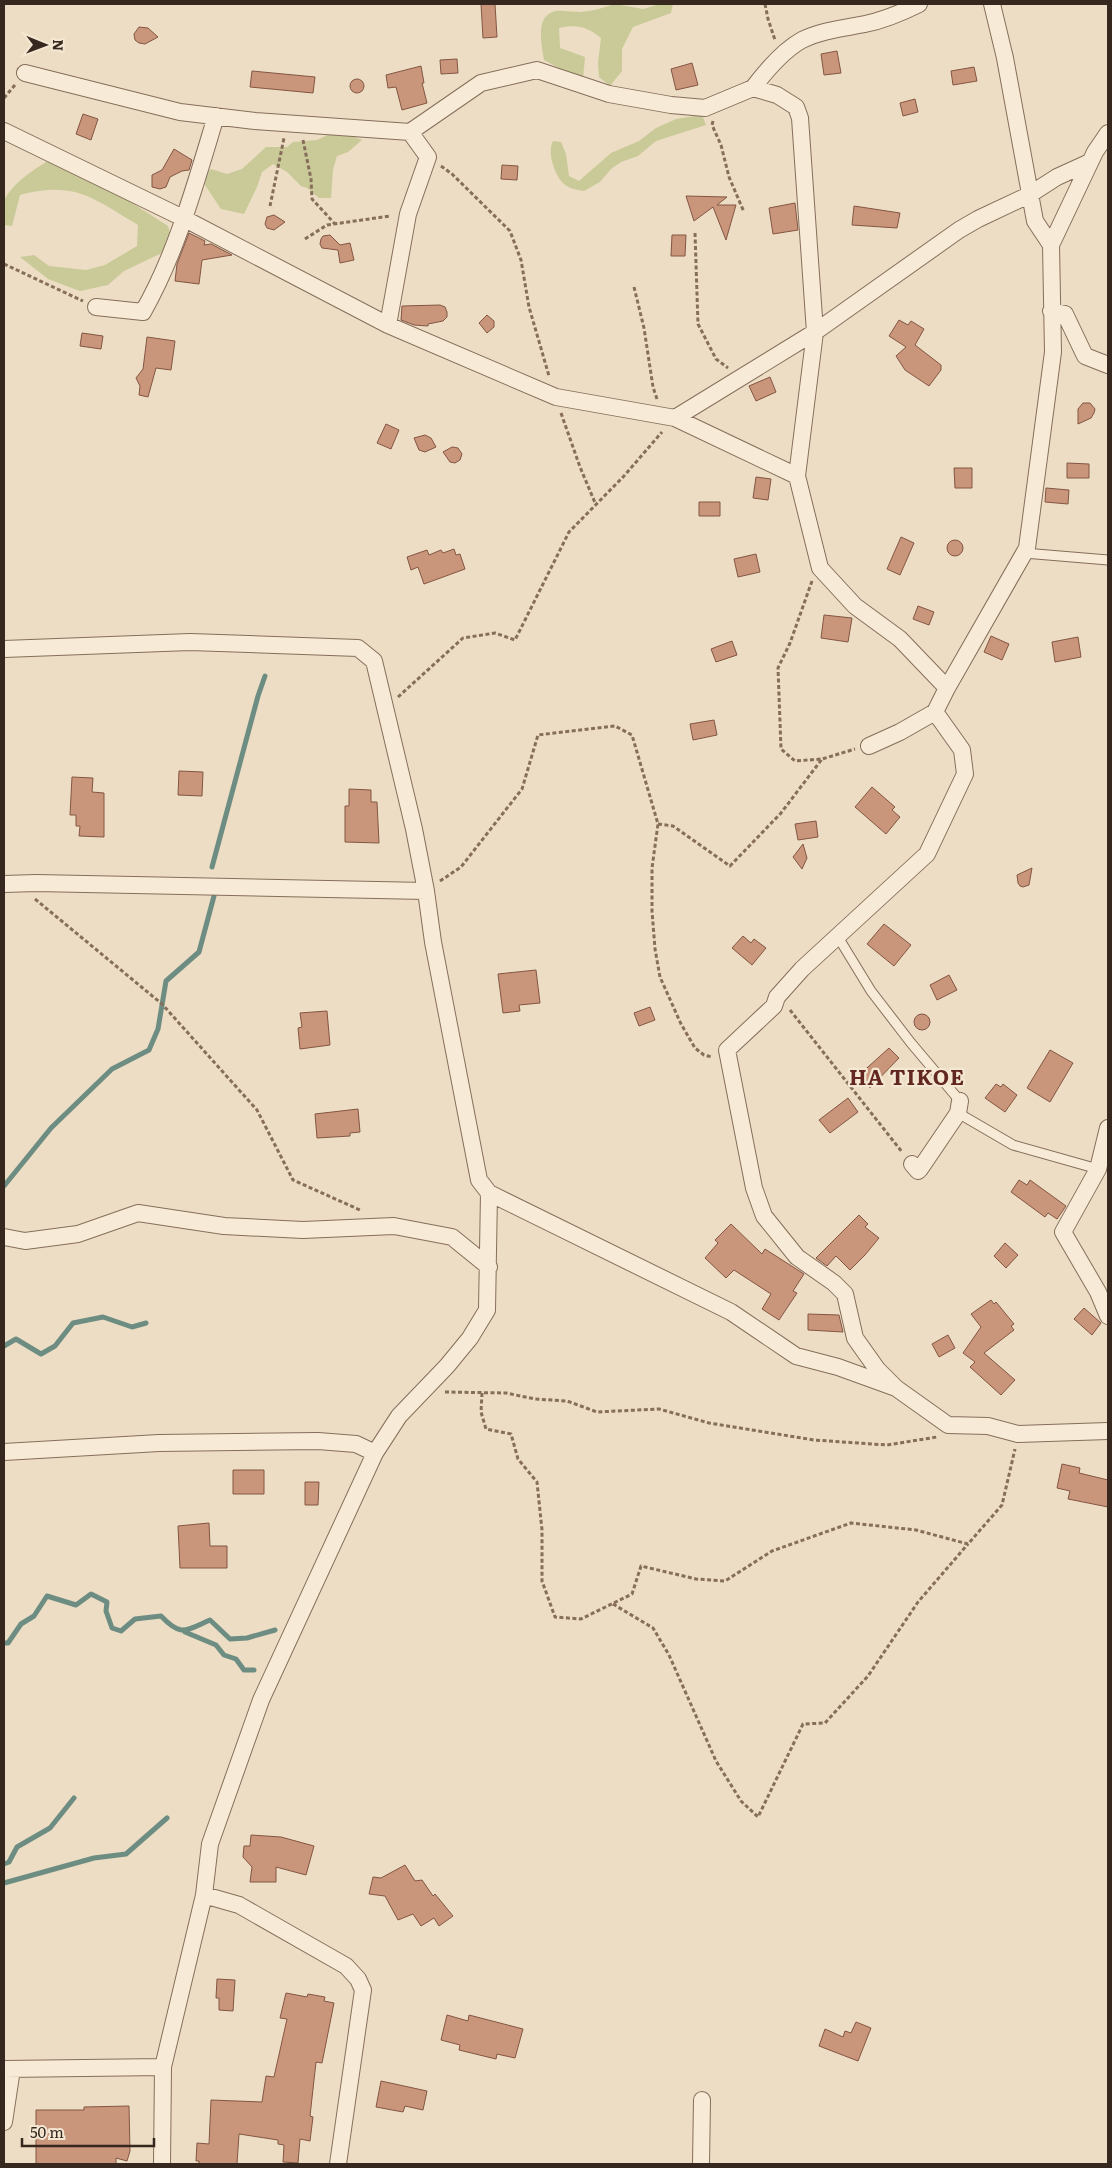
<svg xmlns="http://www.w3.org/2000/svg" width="1112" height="2168" viewBox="0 0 1112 2168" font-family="Literata,serif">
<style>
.green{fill:#c9ca98}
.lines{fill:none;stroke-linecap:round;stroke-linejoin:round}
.stream{stroke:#6d8d82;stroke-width:5}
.building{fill:#c9957b;stroke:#845642}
.service-casing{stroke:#866e5b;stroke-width:11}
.minor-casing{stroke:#866e5b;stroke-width:18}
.path{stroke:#866e5b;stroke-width:3;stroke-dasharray:4 2.5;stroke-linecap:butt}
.service{stroke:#f7ebd7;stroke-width:9}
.minor{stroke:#f7ebd7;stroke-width:16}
.labels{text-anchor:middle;stroke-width:4.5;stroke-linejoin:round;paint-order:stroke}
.district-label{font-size:21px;font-weight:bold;letter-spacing:1px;fill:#622720;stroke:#f4e8d3}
</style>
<rect width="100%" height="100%" fill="#ecddc4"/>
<!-- green -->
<path class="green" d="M615,4L643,9L660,4H673L671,13L633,27L622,49V71L610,86L599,77L598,63L601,38C588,27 576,24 559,28L560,48L585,57L583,78L568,73L544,60C542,46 534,15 556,11C563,10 572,12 580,12C592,11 603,8 615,4Z
M702,115L706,125L656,141L638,156L621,162L611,169L600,182L584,191C576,190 567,188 562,182C554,173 547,152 553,141L561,142L566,154L569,176L579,181L611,153L639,141L656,128L676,119Z
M330,134L352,136L362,140L348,152L337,156L333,170L331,198H319L307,188L301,186L287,172L273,164L262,172L257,187L244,214L221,209L205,185L206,174L211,169L227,174L242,169L266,147H287L293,142L317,140Z
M49,160L121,196L168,226L172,240L164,252L124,271L108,285L80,291L48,279L20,257L34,255L49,266L86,270L105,265L137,246L138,225C91,197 75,181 20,195L12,226L4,225C3,219 2,207 4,201C12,183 34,170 49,160Z"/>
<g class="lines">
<!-- stream -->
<path class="stream" d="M212,867L258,696L265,676
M4,1186L51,1128L112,1069L149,1050L158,1029L166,981L199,952L214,896
M4,1346L16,1339L41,1354L55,1346L73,1323L103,1317L132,1327L146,1323
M185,1632L216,1645L224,1655L236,1659L244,1670H254
M4,1643H8L21,1624L34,1616L47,1596L76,1605L91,1594L107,1602L106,1611L112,1628L121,1631L135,1619L161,1616C181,1637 185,1631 210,1620L230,1639L247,1638L275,1630
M4,1864L9,1862L17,1847L50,1828L74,1798
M4,1883L94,1858L126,1854L167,1818"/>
</g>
<!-- building -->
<path class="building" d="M481,4H495L497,37L483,38Z
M139,27L148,28L158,37L145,44L139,43L135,40L134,34Z
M837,51L841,73L824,75L821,54Z
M457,59L458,73L441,74L440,60Z
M692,63L698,85L676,90L671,69Z
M421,66L424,83H422L427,103L402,110L396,87L388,88L386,75Z
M974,67L977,81L953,85L951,71Z
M252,71L315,77L313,93L250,87Z
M350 86a7 7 0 1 1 14 0a7 7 0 1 1-14 0Z
M915,99L918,112L903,116L900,103Z
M83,114L98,119L91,140L76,134Z
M174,149L192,160L189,170L182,171L170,177L166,187L160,189L152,187V175L162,170Z
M502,165L518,166L517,180L501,179Z
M686,196L727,197L717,205H736L726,240L713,207L694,221Z
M795,203L798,230L773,234L769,208Z
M854,206L900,213L897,228L852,225Z
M274,215L285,222L274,230L267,228L265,224L267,217Z
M189,233L205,241L204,245L211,244L232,255L202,260L199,284L175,281L177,264Z
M330,235L340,245L350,243L354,260L340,263L338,250L322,248L320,244L321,239L323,236Z
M672,235H686L685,256H671Z
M440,305L445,307L447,312V317L443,321L428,324V326L414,325L401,320L402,306Z
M487,315L494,321V327L487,333L479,323Z
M899,320L908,325L911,321L924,329L915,345L941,365V370L929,386L905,370L896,356L906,347L889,336Z
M82,333L103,336L101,349L80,346Z
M147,337L175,341L171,370L156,368L148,397L139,395L140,386L136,378L143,369Z
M770,377L776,392L756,401L749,386Z
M1083,403H1090L1095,409L1094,413L1091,418L1078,424V409Z
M386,424L399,430L391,449L377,443Z
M425,435L431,438L436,447L425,452L419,450L414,438Z
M452,447L458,448L462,454L460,460L455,463L450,462L443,452Z
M1067,463L1089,464V478H1067Z
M954,468H972V488H955Z
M756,477L771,479L768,500L753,498Z
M1046,488L1069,490L1068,504L1045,502Z
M699,502H720V516H699Z
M901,537L914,543L900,575L887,569Z
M947 548a8 8 0 1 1 16 0a8 8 0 1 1-16 0Z
M454,549L456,555L460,554L465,569L424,584L418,567L411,570L407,557L427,550L429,555L441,550L443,553Z
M756,554L760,572L738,577L734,559Z
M918,606L934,612L929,625L913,619Z
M824,615L852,618L848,642L821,638Z
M991,636L1009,644L1002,660L984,652Z
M1078,637L1081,657L1055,662L1052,642Z
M732,641L737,655L716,662L711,649Z
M714,720L717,735L693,740L690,724Z
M179,771L203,772L202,796L178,795Z
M72,777L93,778L92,792L104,793V837L79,836L80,826H76V815H70Z
M872,787L895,807L892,810L900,817L886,834L855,807Z
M349,789L371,790V802H377L379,843L345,842V806H349Z
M816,821L818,837L798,840L795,824Z
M803,844L807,858L802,869L793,857Z
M1032,868L1029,885L1023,887L1020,886L1018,883L1017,875Z
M884,924L911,945L894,966L867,944Z
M743,936L751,943L754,939L766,948L752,965L732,948Z
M536,970L540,1003L519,1005L520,1011L503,1013L498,974Z
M949,975L957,990L937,1000L930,985Z
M650,1007L655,1020L639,1026L634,1013Z
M327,1011L330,1045L300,1049L298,1028L302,1027L300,1013Z
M914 1022a8 8 0 1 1 16 0a8 8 0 1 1-16 0Z
M889,1048L899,1058L870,1088L858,1076Z
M1050,1050L1073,1063L1050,1102L1027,1088Z
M996,1084L1001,1087L1003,1084L1017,1095L1005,1112L985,1098Z
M848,1098L858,1112L830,1133L819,1120Z
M358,1109L360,1132L350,1133V1136L317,1138L315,1114Z
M1019,1180L1027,1185L1030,1180L1066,1206L1057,1219L1048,1213L1045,1217L1011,1192Z
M859,1215L868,1224L865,1227L879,1238L865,1255L850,1270L836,1256L827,1266L816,1258Z
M731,1224L762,1254L765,1249L804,1274L793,1291L797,1293L779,1320L762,1309L771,1294L734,1270L726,1278L705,1258L718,1243L715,1240Z
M1005,1243L1018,1255L1006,1268L994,1256Z
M991,1300L994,1304L996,1302L1014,1324L1011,1326L1014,1330L984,1353L1015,1380L1001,1395L970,1367L975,1362L963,1353L981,1327L971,1314Z
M1084,1308L1101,1323L1092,1335L1074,1319Z
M808,1314L839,1315L843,1332L808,1330Z
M948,1335L955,1348L939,1357L932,1344Z
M1062,1464L1080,1468L1079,1473L1108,1480V1507L1068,1499L1070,1491L1057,1488Z
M233,1470H264V1494H233Z
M305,1482H319L318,1505H305Z
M209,1523L210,1546H227V1568H180L178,1526Z
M251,1835L281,1837L314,1846L306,1875L276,1867V1882H250L252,1867L243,1857L244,1846H250Z
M405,1865L415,1881L422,1880L433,1896L435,1894L453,1916L439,1926L434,1918L421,1926L413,1914L398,1920L385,1896L369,1894L373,1877L381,1878Z
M217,1979L235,1980L233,2011L219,2010V1998H216Z
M286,1993L307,1997L308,1994L325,1997L324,2001L334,2003L322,2063L316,2062L310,2116L313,2117L310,2141L300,2139L298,2163L283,2162L284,2145L278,2144V2140L239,2134L237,2164H199V2161H196L197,2143L209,2144L211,2100L262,2102L266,2076L274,2077L287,2019L280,2018Z
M447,2015L468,2021L469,2015L523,2029L515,2058L497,2054L496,2059L459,2050L460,2045L441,2040Z
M856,2022L871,2028L858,2061L819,2046L825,2029L843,2037L845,2031L851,2033Z
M381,2081L427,2091L423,2110L405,2106L403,2112L376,2107Z
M129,2106L130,2151L127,2161L116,2158V2164H36V2110H84V2107Z"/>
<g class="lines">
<defs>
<path id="service" d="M1024,553L1108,560
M838,937L871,991L911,1043L960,1101
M958,1113L1013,1145L1098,1169"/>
<path id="minor" d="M992,4L1005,58L1035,221L1051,245
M25,73L180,112L255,121L410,132L481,83L537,70L609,94L671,105L705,108L753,88L777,95L796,107L800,118L815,332L797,476L820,568L855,606L900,639L947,688L1027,548L1053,352L1051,245L1095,152L1108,133
M753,88C765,72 784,50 802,40C822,30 845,28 865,24C885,20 901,13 919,4
M4,131L183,218L388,325L556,397L675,418L815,332L959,230L978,219L1029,195L1057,177L1090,162
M96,307L143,312C177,252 196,182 216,116
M1051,311L1065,314L1085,356L1108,365
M388,325L408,214L428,157L410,132
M675,418L797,476
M4,649L190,642L358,648L374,661L414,829L426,891L433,942L479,1180L489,1193L487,1310L470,1338L447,1366L399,1416L375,1453L261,1700L210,1844L204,1895L163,2067L162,2164
M869,746L900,732L935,712L947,688
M4,884L36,883L426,891
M1108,1128L1098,1169L1063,1232L1098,1292L1108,1316
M912,1164L918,1171L920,1169L958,1113L960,1101
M489,1193L731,1312L796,1356L838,1367L896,1388L948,1425L988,1426L1018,1434L1108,1431
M4,1237L25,1241L78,1234L138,1213L224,1226L303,1230L394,1226L452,1237L489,1267
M896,1388L877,1369L855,1338L845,1294L834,1283L797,1257L764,1216L754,1188L727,1050L774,1006L777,997L802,969L927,854L965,774L962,750L935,712
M4,1452L159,1443L318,1441L356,1444L375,1453
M204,1895L239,1905L346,1966L358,1979L363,1990L338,2164
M4,2069L163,2067
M4,2122L12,2069
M701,2164L702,2100"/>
</defs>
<!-- service casing -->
<use href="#service" class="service-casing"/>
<!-- minor casing -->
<use href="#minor" class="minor-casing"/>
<!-- path -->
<path class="path" d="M765,4L768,19L775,40
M4,98L15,85
M713,121L712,125L721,145L729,177L744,212
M303,140L311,179L312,199L335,224
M441,166L452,174L510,231L521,260L529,307L549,376
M270,206L284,138
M695,233L698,324L716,359L728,368
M305,239L327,225L390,216
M4,264L83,301
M634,287L644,328L653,387L657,399
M561,413L580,467L596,505
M812,581L790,643L778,668L781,749L795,761L822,759L855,749
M398,697L463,638L495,633L515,640L569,532L624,476L662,432
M658,824L673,826L730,866L781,813L822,759
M440,881L461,867L522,789L538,735L615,726L632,735L658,824L652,868V911L655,949L660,977L681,1024L695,1048L704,1055L712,1057
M35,899L162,1004L257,1110L293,1180L360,1210
M790,1010L902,1152
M445,1392L506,1393L535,1399L567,1401L597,1412L659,1409L709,1423L814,1440L887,1445L937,1437
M482,1393L481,1412L486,1429L511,1434L518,1459L537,1482L542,1530V1581L555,1617L581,1619L632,1594L641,1566L696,1579L725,1581L772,1551L851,1523L916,1530L968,1544L1002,1505L1015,1449
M613,1604L653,1628L669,1655L716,1761L741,1801L758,1817L803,1724L825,1723L868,1676L918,1602L968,1544"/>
<!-- service -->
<use href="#service" class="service"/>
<!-- minor -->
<use href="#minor" class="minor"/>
</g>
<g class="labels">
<!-- district labels -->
<g class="district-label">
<text x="907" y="1085">HA TIKOE</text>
</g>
</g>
<!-- border -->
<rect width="1112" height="2168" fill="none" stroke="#37281f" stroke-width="10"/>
<!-- north arrow -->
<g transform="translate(45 45) rotate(91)" stroke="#f4e8d3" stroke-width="4" paint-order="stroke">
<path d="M0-4L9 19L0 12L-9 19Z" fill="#37281f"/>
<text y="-8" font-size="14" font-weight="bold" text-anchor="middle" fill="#37281f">N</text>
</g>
<!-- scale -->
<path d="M22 2138v8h132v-8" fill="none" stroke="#37281f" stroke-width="2.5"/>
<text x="30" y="2138" font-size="15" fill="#37281f" stroke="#f4e8d3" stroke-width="4" paint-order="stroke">50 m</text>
</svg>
